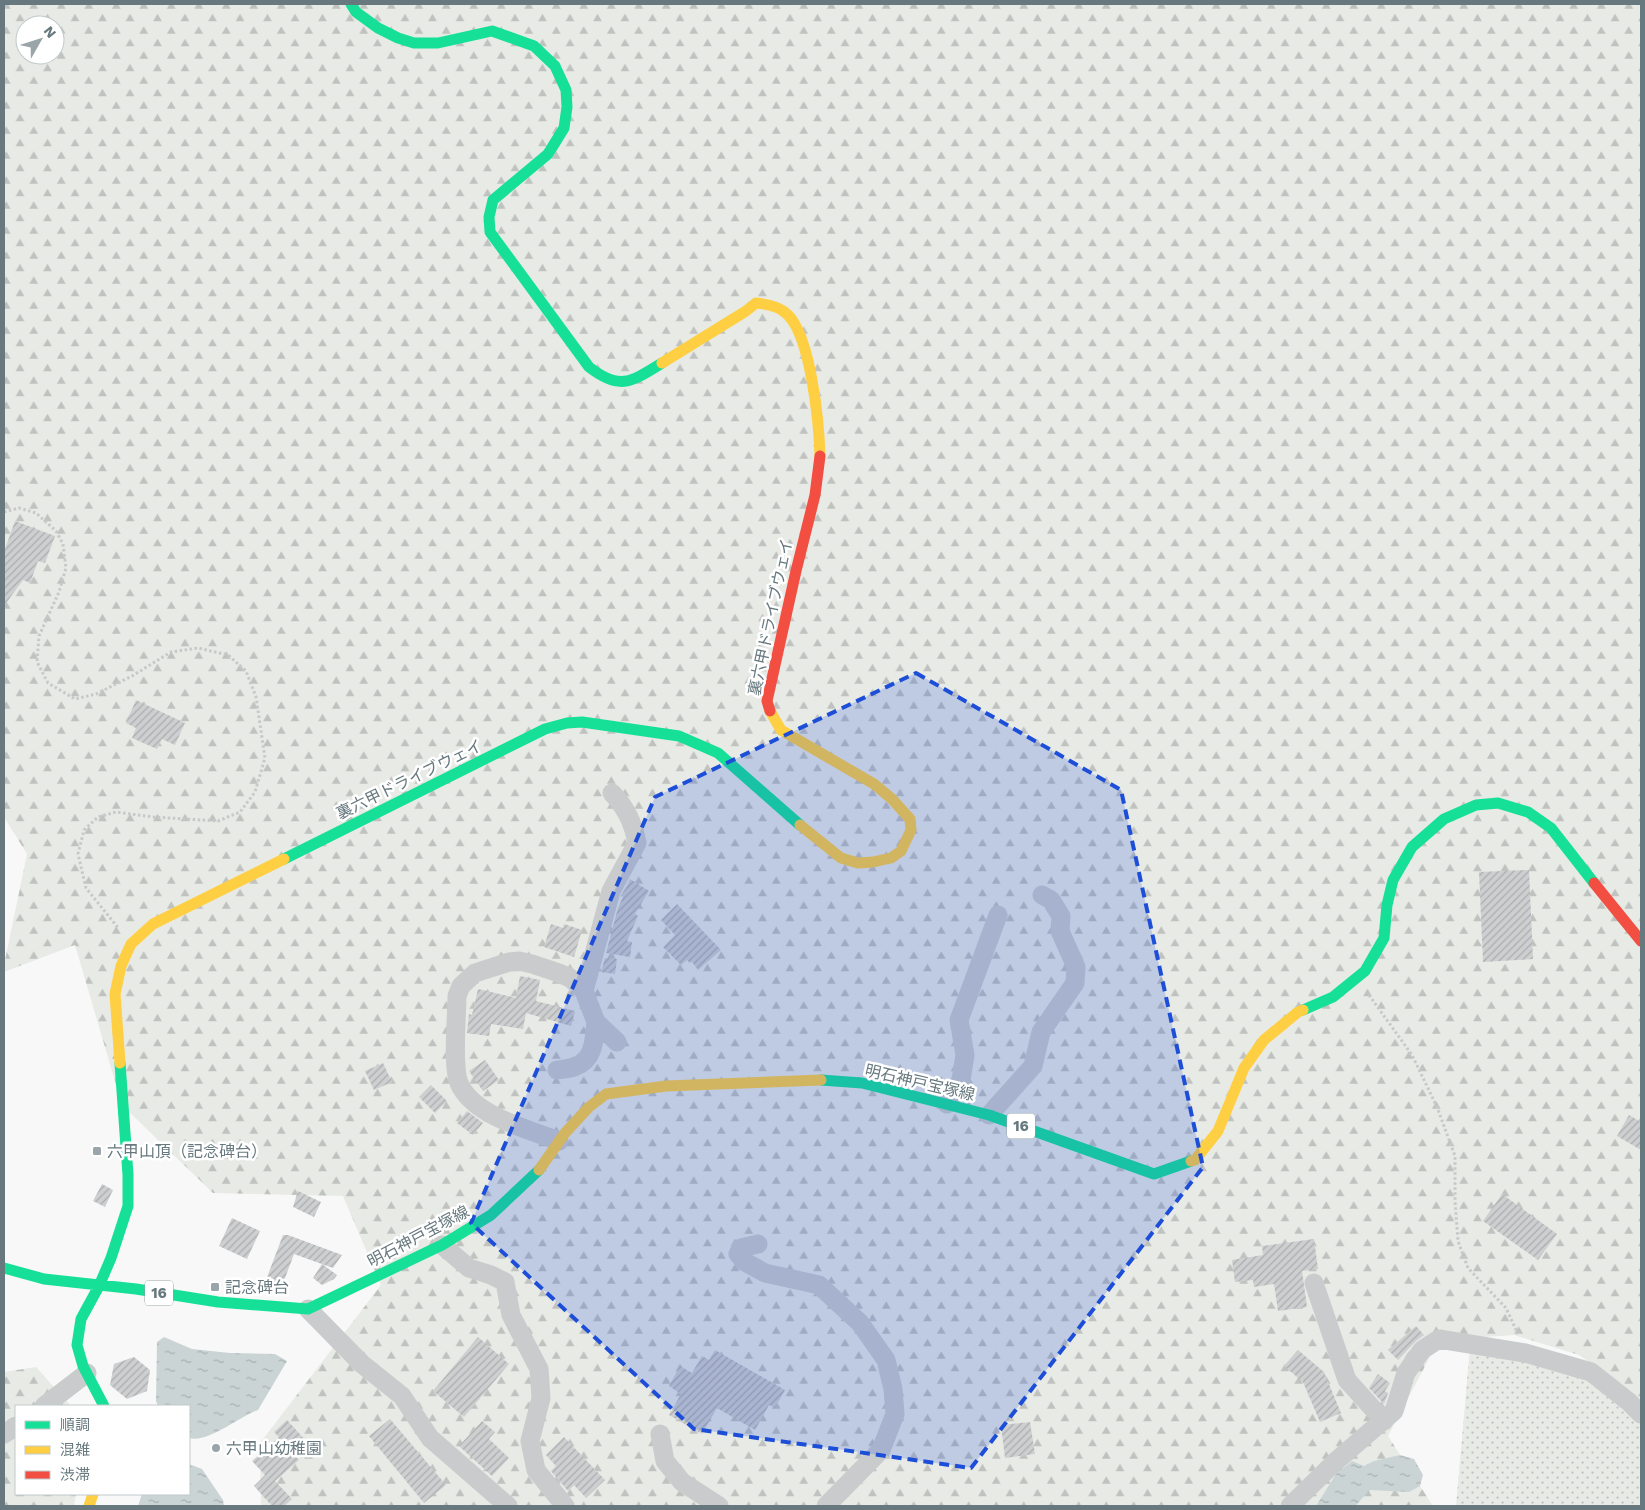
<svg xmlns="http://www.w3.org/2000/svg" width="1645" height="1510" viewBox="0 0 1645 1510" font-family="'Work Sans','Noto Sans JP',sans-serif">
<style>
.grass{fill:url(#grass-dots)}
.forest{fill:url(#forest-firs);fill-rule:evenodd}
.water{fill:url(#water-ripples)}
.building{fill:url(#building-hatch)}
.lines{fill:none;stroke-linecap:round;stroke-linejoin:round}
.path{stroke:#c8c8c9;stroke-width:3;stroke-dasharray:2.5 2.5;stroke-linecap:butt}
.street{stroke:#c9cbcc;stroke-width:19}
.fast{stroke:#16e098;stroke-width:11}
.slow{stroke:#ffcf43;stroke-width:11}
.jam{stroke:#f24e42;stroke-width:11}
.marked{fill:#1d4ed8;fill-opacity:0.2;stroke:#1d4ed8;stroke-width:4;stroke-dasharray:10 6;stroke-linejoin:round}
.poi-dot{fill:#9aa5a9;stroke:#fff;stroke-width:2}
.labels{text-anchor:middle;stroke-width:5;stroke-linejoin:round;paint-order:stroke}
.shield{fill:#fff;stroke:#95a1a5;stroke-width:1}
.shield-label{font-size:15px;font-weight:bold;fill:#67797f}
.street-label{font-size:16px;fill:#67797f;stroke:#fff}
.poi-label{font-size:16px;fill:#67797f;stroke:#fff;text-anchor:start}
</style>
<defs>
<pattern id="grass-dots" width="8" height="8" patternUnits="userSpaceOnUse" patternTransform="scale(1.25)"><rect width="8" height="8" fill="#e8eae6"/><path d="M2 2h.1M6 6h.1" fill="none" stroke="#c0c2c0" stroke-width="1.8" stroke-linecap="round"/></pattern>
<pattern id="forest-firs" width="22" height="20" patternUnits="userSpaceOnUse" patternTransform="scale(1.25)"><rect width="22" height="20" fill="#e8eae6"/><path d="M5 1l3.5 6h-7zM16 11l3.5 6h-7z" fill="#c0c2c0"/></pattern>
<pattern id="water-ripples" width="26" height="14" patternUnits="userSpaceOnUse" patternTransform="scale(1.25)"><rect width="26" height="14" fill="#cad4d5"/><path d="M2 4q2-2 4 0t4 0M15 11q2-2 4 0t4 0" fill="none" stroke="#a8b1b2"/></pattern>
<pattern id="building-hatch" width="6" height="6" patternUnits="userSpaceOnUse" patternTransform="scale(1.25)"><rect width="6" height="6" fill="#cecfd0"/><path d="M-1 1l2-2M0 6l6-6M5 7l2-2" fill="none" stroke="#abadae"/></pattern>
</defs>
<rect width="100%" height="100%" fill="#f8f8f8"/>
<!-- grass -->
<path class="grass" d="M1470,1347L1525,1360L1592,1382L1641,1422V1506H1456Z"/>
<!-- forest -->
<path class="forest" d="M4,4H1641V1400L1579,1355L1514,1335L1439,1340L1388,1436L1433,1506H261L260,1443L381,1285L343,1196L213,1193L122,1105L75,945L4,972V965L27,854L4,817ZM25,25H55V55H25Z
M36,1367L71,1406H16V1494H76L74,1506H4V1372Z"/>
<!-- water -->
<path class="water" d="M164,1337L192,1349L230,1353L275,1354L287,1361L258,1410C238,1417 209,1443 189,1438V1406H158L156,1401L157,1342Z
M1400,1455L1414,1459L1423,1475L1420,1486L1409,1492L1370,1490L1355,1506H1316L1336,1474L1352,1461L1364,1466L1374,1461Z
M189,1464L202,1469L223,1500L224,1506H138L142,1494H189Z"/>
<!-- building -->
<path class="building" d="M15,521L55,536L45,563L38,561L30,583L23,580L4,606V552Z
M136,700L185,723L175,745L162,739L157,749L132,738L136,728L126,723Z
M1529,870L1533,959L1483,962L1479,872Z
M630,879L649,891L635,914L638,916L627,941L632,942L630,957L606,953L618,908L623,897L622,895Z
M677,904L721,950L698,970L692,962L690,963L687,960L681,965L663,947L675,935L661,920Z
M551,924L563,928L564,924L582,930L574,957L544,947Z
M605,958L617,959L615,974L601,972Z
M520,976L540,980L536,1001L575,1011L571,1026L526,1013L523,1029L491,1024L489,1036L467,1033L469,1014L472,1015L478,989L516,998Z
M485,1060L499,1080L483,1091L469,1071Z
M383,1063L392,1082L374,1090L365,1071Z
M431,1085L447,1101L435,1113L419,1097Z
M467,1111L483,1123L473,1135L457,1123Z
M1629,1115L1641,1122V1150L1617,1136Z
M102,1184L113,1190L105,1207L93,1201Z
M298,1191L321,1202L314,1217L293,1207Z
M1502,1194L1557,1234L1538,1260L1483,1221Z
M232,1218L260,1231L247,1259L219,1246Z
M283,1235H288L342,1255L333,1268L294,1254L282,1286L266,1280Z
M1314,1239L1318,1269L1302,1271L1307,1307L1278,1311L1274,1284L1254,1287L1253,1280L1235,1282L1232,1260L1263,1255L1262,1246Z
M322,1264L337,1275L334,1279L322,1285L313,1278Z
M1416,1326L1424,1335L1416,1341L1398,1360L1388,1350Z
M478,1337L509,1364L464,1417L433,1391Z
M715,1350L785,1390L775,1408L769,1405L755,1430L717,1408L702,1434L669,1415L681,1394L669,1386L680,1366L692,1373L702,1356L709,1360Z
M1298,1350L1324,1372L1341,1413L1320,1422L1303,1382L1284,1366Z
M134,1357L150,1370L147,1391L127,1399L110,1385L114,1364Z
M1378,1374L1390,1383L1385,1391L1388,1393L1384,1404L1369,1388Z
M390,1419L446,1485L424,1503L369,1436Z
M287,1420L308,1443L295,1456L299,1460L275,1481L292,1499L284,1506H272L254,1486L265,1475L252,1461L279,1437L274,1432Z
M482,1421L495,1432L489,1439L509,1458L492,1476L459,1446Z
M1030,1422L1035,1454L1005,1458L1001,1425Z
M564,1437L605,1480L586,1498L574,1485L568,1491L551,1471L556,1466L546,1455Z"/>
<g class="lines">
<!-- path -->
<path class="path" d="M4,512L19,508L36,513L56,531L63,544L66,568L59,592L39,636L37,662L48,683L75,699L96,694L132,676L171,652L198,648L228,655L246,671L256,697L265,758L255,792L240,812L218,821L153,817L116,812L98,817L84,830L78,854L86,888L119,929
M1369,995L1412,1055L1437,1107L1455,1156V1201L1458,1241L1468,1268L1506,1308L1518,1334"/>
<!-- street -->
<path class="street" d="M584,991L611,891L637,843C633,822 626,808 612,793
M557,1070C563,1069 571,1069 576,1066C595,1059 594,1038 596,1022
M947,1104L961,1080L965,1055L959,1020L998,915
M989,1115L1033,1066L1041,1032L1075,983L1076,967L1060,931L1061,916L1051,900L1042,895
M559,1141C528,1129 473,1116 459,1083C452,1066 457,1017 457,996L461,986L475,973L509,962L519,961L532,964L559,973L570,978L577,984L584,991L596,1022L617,1042
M758,1244L741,1248L738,1254L745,1262L765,1273L819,1285L860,1323L886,1360L893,1389L895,1414L881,1450L826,1506
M442,1245L469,1268L491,1275L505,1282L511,1315L539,1369L541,1398L530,1441L536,1470L565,1506
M1314,1283L1347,1380L1384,1421
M308,1309L362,1364L402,1396L430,1438L508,1506
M44,1406L87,1373
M4,1434L16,1426
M660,1434L665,1461L682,1482L719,1506
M1290,1506L1335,1462L1394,1411L1406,1373L1422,1350L1439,1339L1525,1353L1591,1372L1629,1402L1641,1414"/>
<!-- fast -->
<path class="fast" d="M351,4L356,12L378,28L398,38L414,43H438L492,31L534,46L555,66L566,90L567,107L564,128L548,154L493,200L489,217L490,232L589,367C620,391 631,382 662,363
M284,859L545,729L567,723L582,722L679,736L718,753L800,825
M1303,1010L1333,997L1365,971L1384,938L1387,905L1393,880L1412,847L1444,819L1476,805L1498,803L1528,812L1551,828L1594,883
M821,1080L862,1083L989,1115L1154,1174L1191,1161
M4,1268L44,1279L136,1289L218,1302L308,1309L442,1245L491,1215L539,1170
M104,1406L83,1366L77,1345L81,1319L99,1286L111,1258L128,1206V1175L120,1063"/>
<!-- slow -->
<path class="slow" d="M662,363L746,311L756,303C767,304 780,306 788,315C811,338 819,423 820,456
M770,711L781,730L874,784L892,799L910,819L911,830L901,851L891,858L873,862L858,863L841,858L800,825
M120,1063L115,994L121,966L131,944L153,924L284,859
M1191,1161L1195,1160L1218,1131L1244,1068L1264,1040L1298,1012L1303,1010
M539,1170L565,1133L589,1107L606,1094L666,1086L821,1080
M89,1506L93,1494"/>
<!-- jam -->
<path class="jam" d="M770,711L767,701L796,571L815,495L820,456
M1594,883L1641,941"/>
</g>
<!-- marked area -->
<path class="marked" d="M916,673L1121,790L1203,1167L971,1468L694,1429L471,1223L655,797Z"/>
<!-- markers -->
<g class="poi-dot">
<rect x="92" y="1146" width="10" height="10" rx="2.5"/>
<rect x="210" y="1282" width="10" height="10" rx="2.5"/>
<circle cx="216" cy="1448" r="5"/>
</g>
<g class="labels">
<!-- shield labels -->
<g class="shield">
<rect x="1007" y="1113.5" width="28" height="25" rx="4"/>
<rect x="145" y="1280.5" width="28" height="25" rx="4"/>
</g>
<g class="shield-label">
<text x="1021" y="1131">16</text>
<text x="159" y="1298">16</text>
</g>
<!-- street labels -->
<g class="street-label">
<text transform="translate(770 617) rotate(-78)" y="6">裏六甲ドライブウェイ</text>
<text transform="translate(409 779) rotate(-26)" y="6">裏六甲ドライブウェイ</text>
<text transform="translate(920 1082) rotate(13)" y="6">明石神戸宝塚線</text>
<text transform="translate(418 1236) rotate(-28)" y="6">明石神戸宝塚線</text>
</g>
<!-- poi labels -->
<g class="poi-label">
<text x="107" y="1157">六甲山頂（記念碑台）</text>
<text x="225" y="1293">記念碑台</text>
<text x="226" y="1454">六甲山幼稚園</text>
</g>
</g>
<!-- border -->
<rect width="1645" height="1510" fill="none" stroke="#67797f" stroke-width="10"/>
<!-- legend -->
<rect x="15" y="1405" width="175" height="90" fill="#ffffff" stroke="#c2c9cc"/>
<rect x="25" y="1421" width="25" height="8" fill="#16e098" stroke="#c2c9cc"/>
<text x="60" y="1430" font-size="15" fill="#67797f">順調</text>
<rect x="25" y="1446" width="25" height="8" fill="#ffcf43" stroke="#c2c9cc"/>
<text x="60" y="1455" font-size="15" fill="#67797f">混雑</text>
<rect x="25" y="1471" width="25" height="8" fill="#f24e42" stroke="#c2c9cc"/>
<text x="60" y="1480" font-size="15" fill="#67797f">渋滞</text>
<!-- north arrow -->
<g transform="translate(40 40) rotate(51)"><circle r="24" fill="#ffffff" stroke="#c2c9cc"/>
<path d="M0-4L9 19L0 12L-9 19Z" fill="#9aa5a9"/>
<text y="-8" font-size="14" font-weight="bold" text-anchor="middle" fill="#67797f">N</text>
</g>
</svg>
